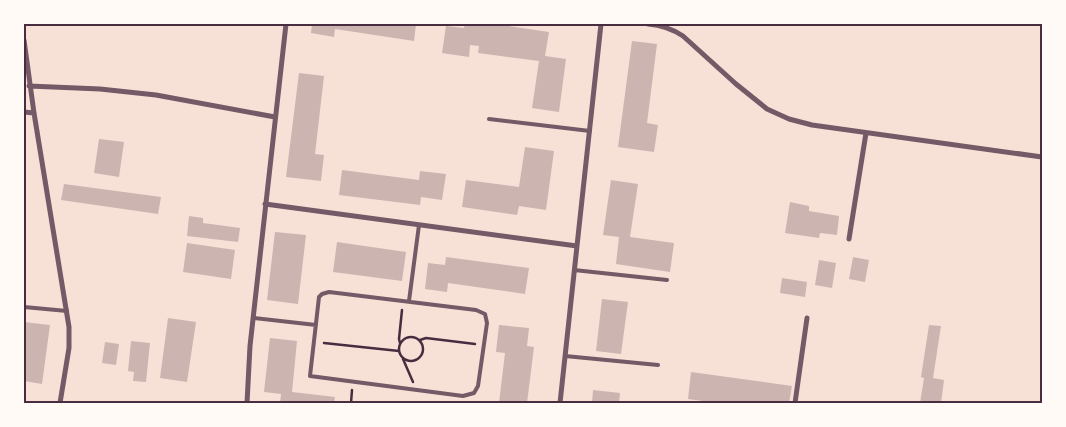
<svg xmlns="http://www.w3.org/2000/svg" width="1066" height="427" viewBox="0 0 1066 427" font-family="Merriweather,serif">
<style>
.building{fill:#ccb4b1}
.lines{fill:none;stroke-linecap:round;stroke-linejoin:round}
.path{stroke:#4a2c40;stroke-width:2.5}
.service{stroke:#755966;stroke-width:4}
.minor{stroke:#755966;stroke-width:5}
.neatline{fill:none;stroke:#4a2c40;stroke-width:2}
</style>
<rect width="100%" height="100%" fill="#f7e1d7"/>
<!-- building -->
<path class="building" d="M312,24H416L414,41L335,29L334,37L311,33Z
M465,24H495L549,32L545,56L566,59L559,112L532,108L539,61L478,53L479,46L470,45L469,57L442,53L446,26L464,28Z
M632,41L657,44L647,123L658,125L654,152L618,147Z
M299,73L324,76L315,154L324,155L321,181L286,177Z
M99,139L124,142L119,177L94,173Z
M525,147L554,151L546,210L519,206L517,215L462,207L466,180L519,187Z
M342,170L419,180L420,171L446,174L442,200L421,197L420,205L339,195Z
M611,180L638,184L630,237L674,243L670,272L616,264L619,237L603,235Z
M64,184L161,197L158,214L61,200Z
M790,202L809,206V211L839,216L837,235L820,233L819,238L785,233Z
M189,216L203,218V223L240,228L238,242L187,236Z
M275,232L306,235L298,304L267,300Z
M337,242L406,252L402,281L333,272Z
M187,243L235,250L231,279L183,272Z
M446,257L529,268L525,294L448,283L447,292L425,289L428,263L445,265Z
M853,257L869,260L865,282L849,279Z
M819,260L836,263L832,288L815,285Z
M782,278L807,282L805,297L780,293Z
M602,299L628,302L621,354L596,351Z
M168,318L196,322L187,382L160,378Z
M24,322L50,325L42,384L24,381Z
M499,325L529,328L527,346L534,347L527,403H499L505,353L496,352Z
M929,325L941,326L933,378L944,380L941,403H920L924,378L921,377Z
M270,338L297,341L292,392L335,397L334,403H280L281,394L264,392Z
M131,341L150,343L146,382L133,381L134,372L128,371Z
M105,342L119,344L116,365L102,363Z
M691,372L792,386L789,403H718L688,399Z
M593,390L620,393L619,403H592Z"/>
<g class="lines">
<!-- path -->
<path class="path" d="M399 349a12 12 0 1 1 24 0a12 12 0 1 1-24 0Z
M420,340L426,338L475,344
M324,343L399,351
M400,343L399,339L402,310
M403,359L413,382
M351,403L352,390"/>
<!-- service -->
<path class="service" d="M489,119L590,131
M574,270L667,280
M329,292L476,310L485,314L487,323L478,386L474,393L463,396L310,376L319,297L322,294Z
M409,301L419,225
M24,307L67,311
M253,318L316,325
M565,356L658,365"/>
<!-- minor -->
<path class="minor" d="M648,24C661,25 671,28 683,36L736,84L767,109L789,119L812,125L1042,157
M24,40L34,113L69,327V348L60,403
M29,86L100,89L156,95L275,117
M24,112L34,113
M265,204L577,246
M849,239L866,133
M247,403L250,346L286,24
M560,403L601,24
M795,403L807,318"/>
</g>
<!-- border -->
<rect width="1066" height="427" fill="none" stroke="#fffaf5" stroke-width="50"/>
<rect x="25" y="25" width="1016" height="377" class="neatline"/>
</svg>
